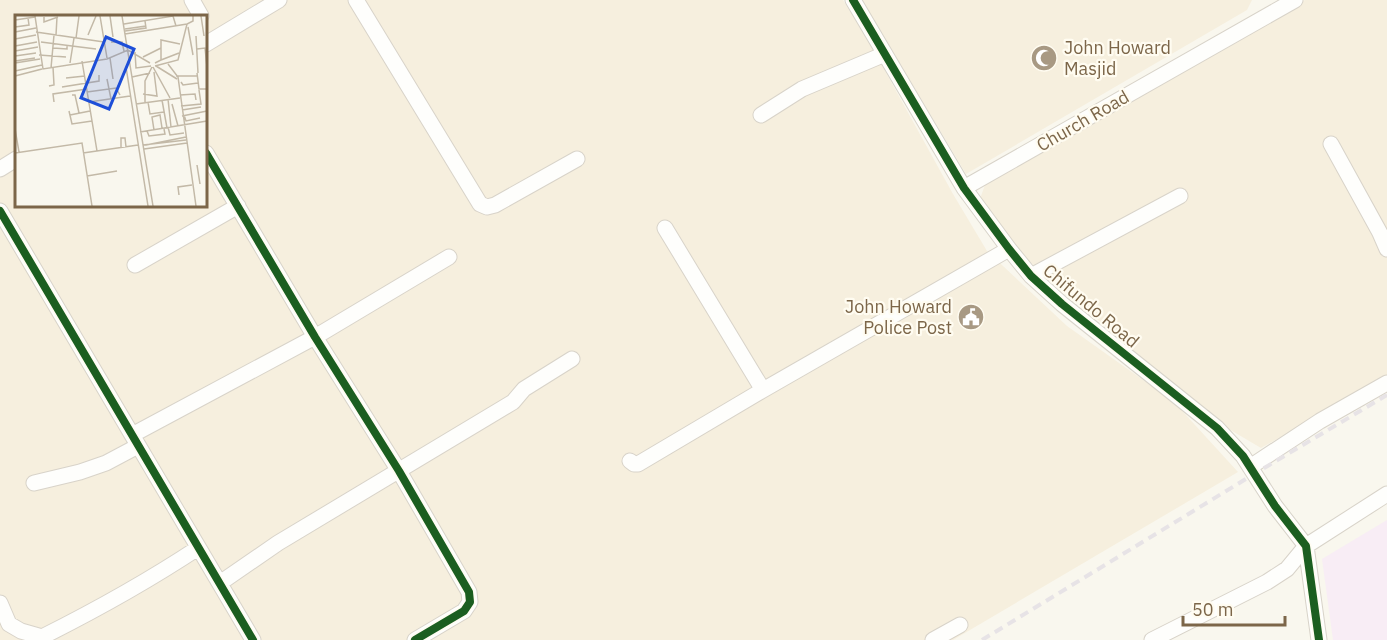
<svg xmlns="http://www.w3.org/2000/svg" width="1387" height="640" viewBox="0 0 1387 640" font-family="'IBM Plex Sans',sans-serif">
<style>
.residential{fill:#f6efde;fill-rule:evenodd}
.education{fill:#f8edf5}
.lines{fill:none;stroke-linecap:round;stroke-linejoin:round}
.minor-casing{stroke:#d8d3c9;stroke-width:17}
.minor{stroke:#fefefc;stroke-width:15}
.rail{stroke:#e7e3e6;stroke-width:4;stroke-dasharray:9 6;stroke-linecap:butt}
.cycleway-casing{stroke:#fffcf1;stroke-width:11}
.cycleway{stroke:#1b5e20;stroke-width:8}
.labels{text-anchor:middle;stroke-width:4.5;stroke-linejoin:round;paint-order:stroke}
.poi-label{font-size:18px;fill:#7c6649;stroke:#fffcf1;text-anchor:start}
.street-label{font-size:18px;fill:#7c6649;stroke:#fffcf1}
.inset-road{fill:none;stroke:#c3b9a7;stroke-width:1.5}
.view{fill:#1d4ed8;fill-opacity:0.15;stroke:#1d4ed8;stroke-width:3}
.inset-edge{fill:none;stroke:#7c6649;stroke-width:3}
</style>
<rect width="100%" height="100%" fill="#f9f7ee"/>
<!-- residential -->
<path class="residential" d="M0,0H843L874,51L953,194L987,251L1067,326L1174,402L1238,472L953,640H0ZM16,16H206V206H16Z
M862,0H1252L1247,10L966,174Z
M1305,0H1387V377L1261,448L1217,422L1015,249L980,199L986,182Z"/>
<!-- education -->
<path class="education" d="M1387,520V640H1333L1322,559Z"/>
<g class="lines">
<defs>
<path id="minor" d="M192,0L201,16
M356,0L480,204L487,207L495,205L577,159
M853,0L964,188L1009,249L1031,276L1062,304L1217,428L1243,456L1275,506L1306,546L1319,640
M206,44L279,0
M761,115L802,89L885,54
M1331,144L1380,233L1387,249
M206,153L315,337L399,471L469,592L470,602L464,611L415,640
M0,169L16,159
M964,188L1295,0
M0,211L253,640
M665,228L763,390
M135,265L238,206
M1031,276L1180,196
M132,435L315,337L449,257
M630,461L634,464H638L763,390L1009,249
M1250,467L1320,421L1387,383
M34,483L80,472L106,463L138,446
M220,583L278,543L513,402L524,389L572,359
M0,603L9,624L21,631L42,637C96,610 148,581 198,548
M933,640L960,625
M1152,640L1267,582L1287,569L1306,546L1387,494"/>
</defs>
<!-- minor casing -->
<use href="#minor" class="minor-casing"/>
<!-- minor -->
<use href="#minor" class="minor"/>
<!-- rail -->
<path class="rail" d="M982,640L1254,474L1387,395"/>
<defs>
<path id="cycleway" d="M853,0L964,188L1009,249L1031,276L1062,304L1217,428L1243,456L1275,506L1306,546L1319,640
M206,153L315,337L399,471L469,592L470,602L464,611L415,640
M0,211L253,640"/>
</defs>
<!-- cycleway casing -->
<use href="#cycleway" class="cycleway-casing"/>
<!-- cycleway -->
<use href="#cycleway" class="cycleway"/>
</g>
<!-- icons -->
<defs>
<symbol id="mosque-disc" viewBox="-11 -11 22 22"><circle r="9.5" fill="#a89983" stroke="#fffcf1"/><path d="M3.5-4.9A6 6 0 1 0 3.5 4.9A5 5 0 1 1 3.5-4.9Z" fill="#fff"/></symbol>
<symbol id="civic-disc" viewBox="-11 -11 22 22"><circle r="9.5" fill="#a89983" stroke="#fffcf1"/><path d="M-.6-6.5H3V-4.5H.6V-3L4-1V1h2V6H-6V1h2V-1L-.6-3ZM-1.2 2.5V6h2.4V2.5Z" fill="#fff"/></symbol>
</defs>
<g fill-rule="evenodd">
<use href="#mosque-disc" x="1029" y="43" width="30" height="30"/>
<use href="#civic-disc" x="956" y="302" width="30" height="30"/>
</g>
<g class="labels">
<!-- poi labels -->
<g class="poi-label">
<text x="1064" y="54">John Howard<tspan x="1064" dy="21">Masjid</tspan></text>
<text x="952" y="313" text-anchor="end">John Howard<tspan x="952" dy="21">Police Post</tspan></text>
</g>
<!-- street labels -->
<g class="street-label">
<text transform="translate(1083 121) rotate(-30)" y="6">Church Road</text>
<text transform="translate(1091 306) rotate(40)" y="6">Chifundo Road</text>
</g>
</g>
<!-- overview -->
<g transform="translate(15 15)">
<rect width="192" height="192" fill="#f9f7ee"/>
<path class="inset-road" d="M20,1L28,54L92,44L113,35L135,48M85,1L92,43M95,1L98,22M107,1L138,191M186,1L189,21M29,2V7L43,2M0,5L20,2M109,9L158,1L161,11M0,12L14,10L13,3M173,12L178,40M110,14L131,11M110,16L131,13L130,6M0,17L21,13M21,17L89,27M110,19L172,9M41,20L42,2M73,20L81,1M181,21L183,58M61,23L64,1M0,24L21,20M26,27L57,31M96,27H107L109,36M0,31L22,27M57,31L81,34M38,33L52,34V30M182,34L190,33L192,52M0,36L23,32M120,37L121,53L136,51M24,40L51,42M0,41L21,38M128,42L146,33M95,43L98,64M146,45L164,38M0,46L20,43M67,46L82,136M0,48L25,44M55,48L59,23M140,48L146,45V25L165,29M153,49L163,62L181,191M140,51L163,45L172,9L178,6V1M141,51L162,64M111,52L133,191M138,52L155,83M36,53L39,20M0,56L27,50M182,58L184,74H192M0,61L27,54M161,61H182M117,62L135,58M51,63L70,61M92,64L96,84M166,67L168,70L183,68M34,71L39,70L38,52M47,72L84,66V60M72,77L101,73L105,80M128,79L142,81L139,57M57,80H60L64,98M165,80L180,79L181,85M153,84L156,112M147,85L152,113M39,87L38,79L72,74M74,87L115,81M130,87V66L137,52M133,87L135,99L149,97M121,89L165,83M157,89L163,111M166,91L186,89L184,75M167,95L186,92M54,96L57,109L77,106M55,100L75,96M169,100L171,106L185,103M167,101L192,96M153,112L155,120L169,118M0,114L4,137M139,115L137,102L145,100L147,113M132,116L134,121L150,119L149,114M125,117L192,106M128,130L171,125M131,130L171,122M106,132V123H110L111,132M129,134L172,128M0,138L67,128L77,191M68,138L123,130M182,150L185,169M72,161L102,156M164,180L163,172L177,170"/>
<path class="view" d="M91,22L119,34L94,94L66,83Z"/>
<rect width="192" height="192" class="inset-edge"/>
</g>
<!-- scale -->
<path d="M1183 616v9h102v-9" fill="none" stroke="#7c6649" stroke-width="3"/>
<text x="1192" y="616" font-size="18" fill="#7c6649" stroke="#fffcf1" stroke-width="4.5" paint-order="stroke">50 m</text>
</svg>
